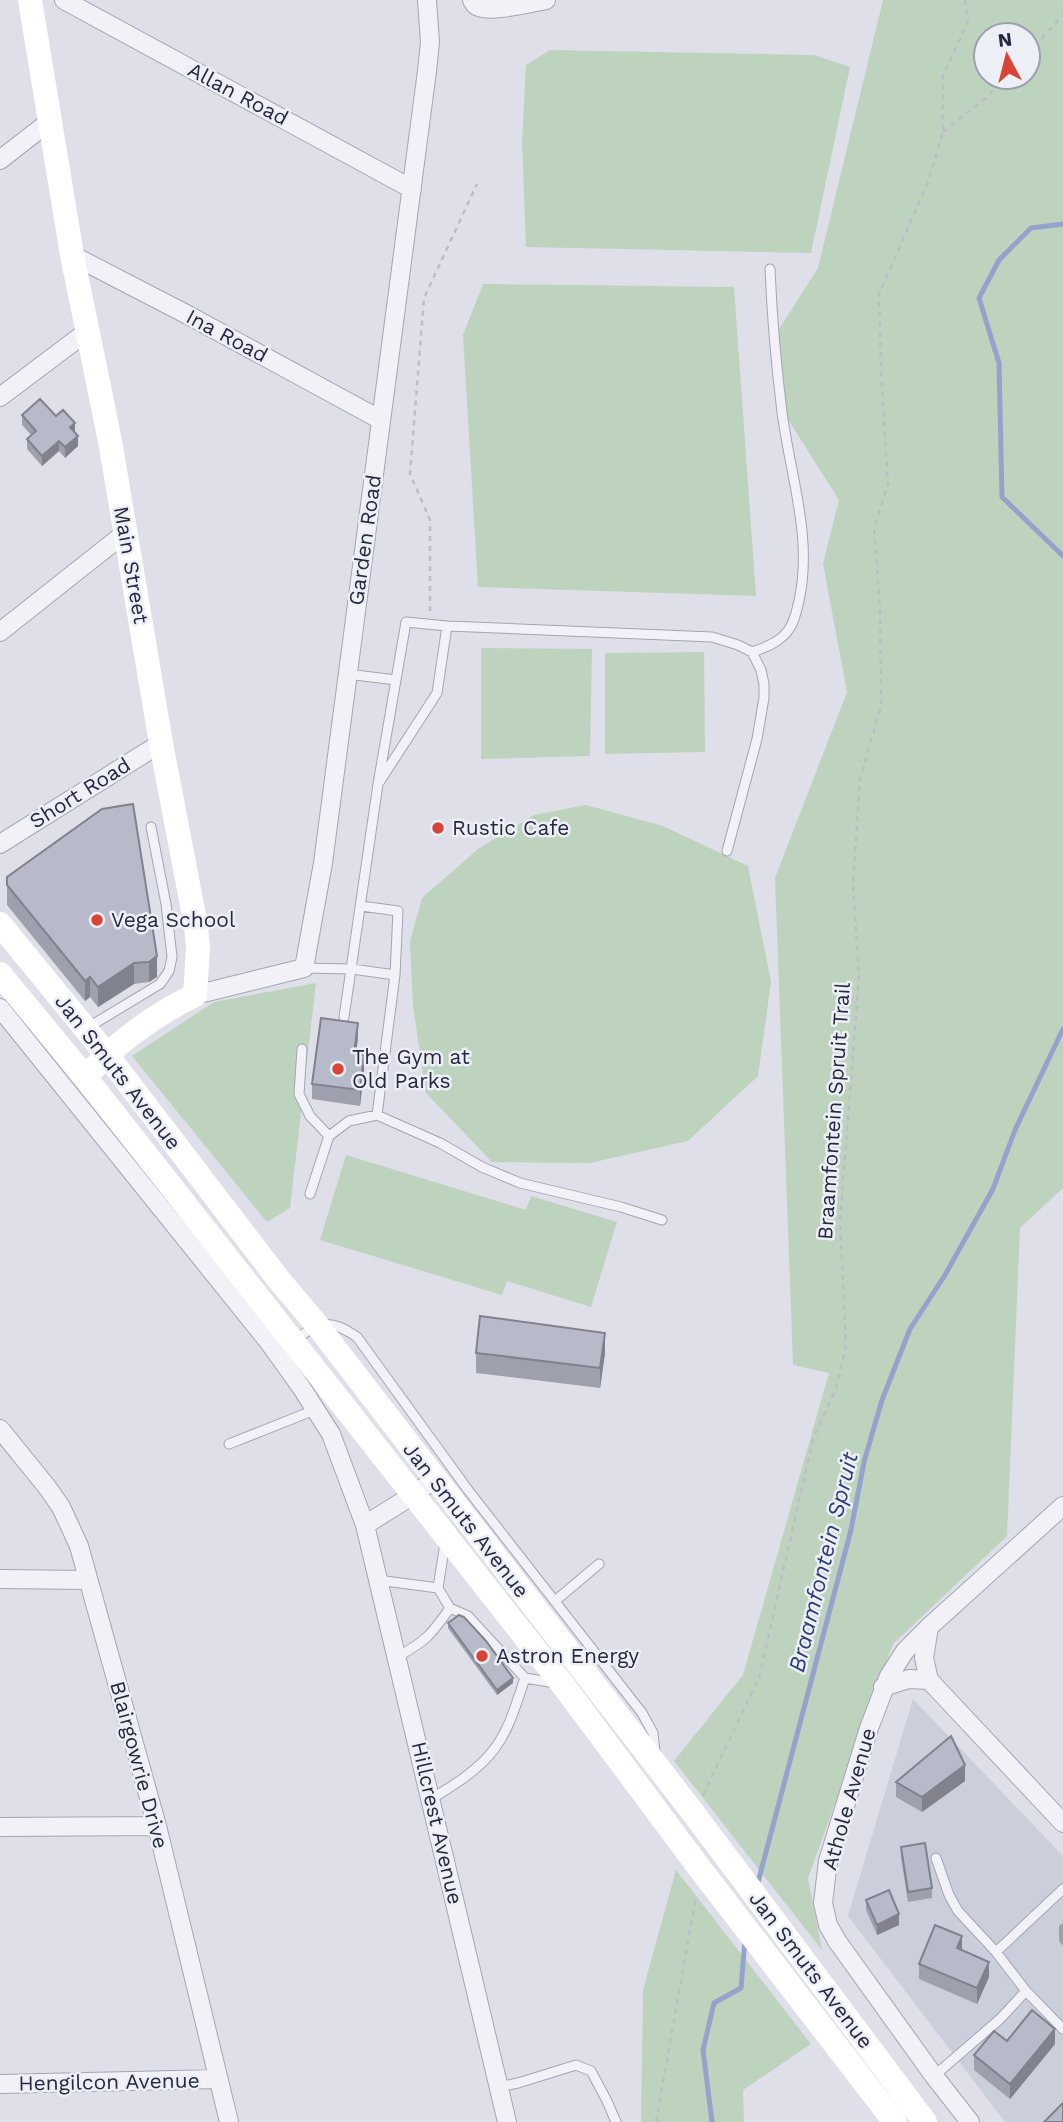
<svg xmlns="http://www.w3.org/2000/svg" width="1063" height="2122" viewBox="0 0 1063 2122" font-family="'Work Sans',sans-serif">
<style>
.built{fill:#cbcedb}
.green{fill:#bed3be;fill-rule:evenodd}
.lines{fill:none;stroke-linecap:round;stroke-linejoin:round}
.stream{stroke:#95a3cc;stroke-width:5}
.lane-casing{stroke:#a3a5b3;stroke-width:11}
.street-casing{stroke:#a3a5b3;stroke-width:20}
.path{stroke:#bcbdc7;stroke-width:2.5;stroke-dasharray:5 5;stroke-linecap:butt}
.lane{stroke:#f1f1f7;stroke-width:9}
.street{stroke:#f1f1f7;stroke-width:18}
.secondary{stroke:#fff;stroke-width:24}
.wall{fill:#9da0ad}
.shaded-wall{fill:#80828d}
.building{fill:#b7bac9;stroke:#80828d;stroke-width:2}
.poi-dot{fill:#d84538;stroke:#edeff6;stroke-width:2.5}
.labels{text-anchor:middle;stroke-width:5;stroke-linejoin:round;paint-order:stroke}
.street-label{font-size:21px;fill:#262940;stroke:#edeff6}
.poi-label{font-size:21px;fill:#262940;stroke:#edeff6;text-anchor:start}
.water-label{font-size:23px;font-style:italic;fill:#2d3d77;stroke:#edeff6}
</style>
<rect width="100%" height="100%" fill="#dedfe9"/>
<!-- built -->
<path class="built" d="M913,1699L1063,1856V2122H1005L848,1916Z"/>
<!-- green -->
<path class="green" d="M883,0H1063V1188L1020,1228L1007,1536L893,1644L808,1878L822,1950L674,1761L743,1675L829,1373L793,1365L775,878L847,692L823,564L839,500L786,416L776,334L818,268ZM986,35H1028V77H986Z
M550,50L814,55L850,67L811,253L526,247L522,142L526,65Z
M483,284L734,287L756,596L478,587L463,335Z
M481,648L592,649L590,756L481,759Z
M704,652L705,752L605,754V653Z
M586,805L663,826L748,866L771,982L758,1076L688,1141L590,1163L492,1162L426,1093L413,1006L410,941L422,898L478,849L534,815Z
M316,983L290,1208L267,1222L132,1056L214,1002Z
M346,1155L526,1210L531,1196L617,1222L591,1307L507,1281L502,1295L320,1240Z
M676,1870L811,2044L743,2090L744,2122H641L643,1990Z"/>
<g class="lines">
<!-- stream -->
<path class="stream" d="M1063,224L1031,228L999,260L979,298L999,363L1002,497L1063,556
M757,1886L851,1530L864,1462L882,1400L910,1329L945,1275L993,1189L1015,1130L1063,1029
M712,2122L703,2050L714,2003L741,1988L745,1940"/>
<defs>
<path id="lane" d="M447,626L712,637L738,645L752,652L761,670L764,684V698L757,739L727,851
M752,652C767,647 783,641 791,626C795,619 797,609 799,601C813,537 790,475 782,412C776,364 772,317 770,269
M347,674L396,680
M361,906L398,911L395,975L377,1115
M304,968L352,969L395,975
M344,1017L378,784L406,622L447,626L437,693L378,784
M87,1028L160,984L169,971L172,957L166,904L151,827
M302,1049L299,1094L310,1116L329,1136
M310,1194L329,1136L349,1121L377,1115L440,1143L482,1167L520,1183L621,1207L662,1220
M294,1340C321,1322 329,1318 357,1337L468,1490L642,1713L653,1733L655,1752
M229,1444L317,1409
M445,1543L438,1588L450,1608L468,1616L525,1678L555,1683
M378,1580L438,1588
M555,1601L599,1564
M397,1657C426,1641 431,1635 450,1608
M431,1799C454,1785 479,1770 495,1748C510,1728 517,1701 525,1678
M936,1858L949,1895L958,1911L996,1952L1026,1991L1063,2029
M996,1952L1063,1889
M934,2076L1000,2019L1026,1991
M499,2087L518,2083L576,2065L591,2071L607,2101L616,2122"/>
<path id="street" d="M64,0L412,189
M472,0C473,2 474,4 475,5C485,15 533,2 546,0
M0,160L50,121
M72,255L186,314L381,420
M0,397L89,330
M0,632L125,533
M0,844L161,743
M195,995L304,968L323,863L427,71L430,42L427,0
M0,1008L268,1341L301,1387L331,1434L365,1525L507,2122
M0,1429L47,1487L61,1507L79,1546L157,1826L229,2122
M365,1525L413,1495L435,1479
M0,1579L88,1580
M929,1627L924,1658L929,1680L1063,1823
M883,1687L909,1679L929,1680
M0,1827L157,1826
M0,2084L218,2079
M970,2122L934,2076L837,1941L828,1925L823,1903L828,1861L869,1728L889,1676L905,1651L929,1627L1063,1506"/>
</defs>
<!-- lane casing -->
<use href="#lane" class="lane-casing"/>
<!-- street casing -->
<use href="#street" class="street-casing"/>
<!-- path -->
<path class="path" d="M1028,53L1063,15
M943,132L986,98L1006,77
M430,611V520L410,474L424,298L477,184
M703,1795L759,1678L813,1439L836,1388L846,1346L840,1221L859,977L853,885L860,779L881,706L880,606L874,528L888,484L881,370L879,294L928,182L943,132V76L968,21L965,0
M656,2122L696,1896"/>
<!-- lane -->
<use href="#lane" class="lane"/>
<!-- street -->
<use href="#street" class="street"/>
<!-- secondary -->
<path class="secondary" d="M30,0L72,255L110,441L161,743L196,926L198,948L195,995C159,1013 123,1038 95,1067
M0,924L107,1055L279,1280L317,1325L694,1814L925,2122
M0,974L85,1077L563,1685L701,1870L895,2122"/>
</g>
<!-- wall -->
<path class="wall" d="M22,415L56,416L75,432L78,446L65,458L59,451L42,466L27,449V439L31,435L22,425Z
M102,809L157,977L149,982L134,984L98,1007L90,997L85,1001L7,905V877Z
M358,1038L356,1053L364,1070L360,1106L312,1099V1084Z
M476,1353H605L600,1388L476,1373Z
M448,1623L513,1683L497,1695L448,1628Z
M965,1781L922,1812L896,1797V1782Z
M901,1847L932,1888V1898L908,1902L901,1857Z
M866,1900L899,1925L877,1935L866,1910Z
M1063,1923V1946L1059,1941V1926Z
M962,1950L989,1977L977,2004L919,1979V1964Z
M1007,2041L1055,2044L1010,2099L974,2070V2055Z"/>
<!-- shaded-wall -->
<path class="shaded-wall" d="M75,423V433L70,427Z
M78,436V446L65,458V447Z
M59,441V451L42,466V456Z
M157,956V977L149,982V962Z
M134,963V984L98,1007V987Z
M90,977V997L85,1001V981Z
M358,1023V1038L354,1068V1053Z
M364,1055V1070L360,1106V1090Z
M605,1333V1353L600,1388V1368Z
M513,1678V1683L497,1695V1690Z
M965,1765V1781L922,1812V1797Z
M899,1914V1925L877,1935V1925Z
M962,1936V1952L957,1948Z
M989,1962V1977L977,2004V1988Z
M1055,2029V2044L1010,2099V2084Z"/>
<!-- building -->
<path class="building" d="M40,399L56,416L63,410L75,423L70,427L78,436L65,447L59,441L42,456L27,439L36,431L22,415Z
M133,804L157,956L149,962L134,963L98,987L90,977L85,981L7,885V877L102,809Z
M321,1018L358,1023L354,1053L364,1055L360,1090L312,1084Z
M480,1316L605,1333L600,1368L476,1353Z
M459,1615L464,1617L486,1641L513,1678L497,1690L448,1623Z
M951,1736L965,1765L922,1797L896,1782Z
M925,1843L932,1888L908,1892L901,1847Z
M889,1890L899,1914L877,1925L866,1900Z
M935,1925L962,1936L957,1948L989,1962L977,1988L919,1964Z
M1032,2010L1055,2029L1010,2084L974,2055L994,2031L1007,2041Z
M1063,2103V2122H1044Z"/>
<!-- markers -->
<g class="poi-dot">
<circle cx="438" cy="828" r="7"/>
<circle cx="97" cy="920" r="7"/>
<circle cx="338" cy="1069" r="7"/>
<circle cx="482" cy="1656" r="7"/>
</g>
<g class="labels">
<!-- street labels -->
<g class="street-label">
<text transform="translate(238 94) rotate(28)" y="7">Allan Road</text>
<text transform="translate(227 336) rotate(28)" y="7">Ina Road</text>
<text transform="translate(365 540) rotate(-82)" y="7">Garden Road</text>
<text transform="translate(131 565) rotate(80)" y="7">Main Street</text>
<text transform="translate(80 793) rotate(-32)" y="7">Short Road</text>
<text transform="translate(118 1072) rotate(52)" y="7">Jan Smuts Avenue</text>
<text transform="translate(834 1111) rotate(-86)" y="7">Braamfontein Spruit Trail</text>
<text transform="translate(466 1520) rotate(52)" y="7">Jan Smuts Avenue</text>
<text transform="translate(139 1765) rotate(75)" y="7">Blairgowrie Drive</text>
<text transform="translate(849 1799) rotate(-74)" y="7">Athole Avenue</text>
<text transform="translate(437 1823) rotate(77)" y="7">Hillcrest Avenue</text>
<text transform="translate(811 1970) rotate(53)" y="7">Jan Smuts Avenue</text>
<text transform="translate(109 2082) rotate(-1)" y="7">Hengilcon Avenue</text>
</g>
<!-- poi labels -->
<g class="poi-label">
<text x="452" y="835">Rustic Cafe</text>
<text x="111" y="927">Vega School</text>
<text x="352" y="1064">The Gym at<tspan x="352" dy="24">Old Parks</tspan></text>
<text x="496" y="1663">Astron Energy</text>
</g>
<!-- water labels -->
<g class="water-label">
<text transform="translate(823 1562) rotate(-76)" y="8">Braamfontein Spruit</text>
</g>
</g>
<!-- north arrow -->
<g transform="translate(1007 56) rotate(353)"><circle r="33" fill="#edeff6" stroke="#9da0ad" stroke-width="2"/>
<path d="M0-5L12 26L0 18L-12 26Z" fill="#d84538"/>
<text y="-10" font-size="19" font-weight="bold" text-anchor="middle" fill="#262940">N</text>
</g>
</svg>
